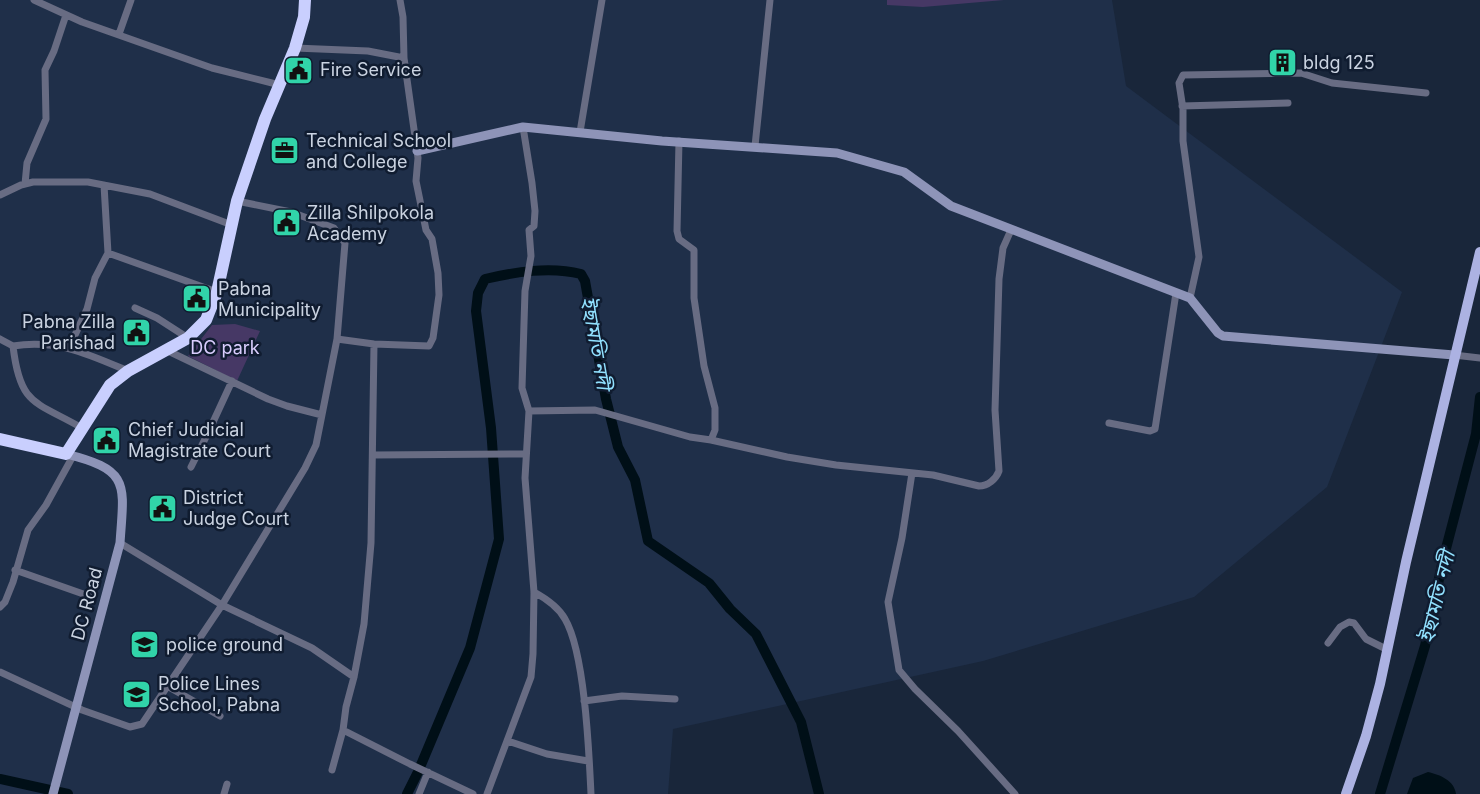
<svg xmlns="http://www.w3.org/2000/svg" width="1480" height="794" viewBox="0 0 1480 794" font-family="Inter,'Noto Sans Bengali',sans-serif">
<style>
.built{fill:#1f2f49}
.green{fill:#463865}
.water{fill:#000f17}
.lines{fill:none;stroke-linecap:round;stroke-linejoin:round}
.river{stroke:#000f17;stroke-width:10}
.street{stroke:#686c83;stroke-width:7}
.secondary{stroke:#8e94b8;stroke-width:9}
.primary{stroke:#acb2e2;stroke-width:10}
.highway{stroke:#c9cffe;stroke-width:12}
.labels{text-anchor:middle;stroke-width:5;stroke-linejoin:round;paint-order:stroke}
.poi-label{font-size:18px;fill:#cad3e1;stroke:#101c30;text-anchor:start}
.park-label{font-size:18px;fill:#d9cdfd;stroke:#101c30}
.street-label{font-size:18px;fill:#cad3e1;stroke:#101c30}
.water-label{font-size:20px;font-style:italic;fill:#91e1ff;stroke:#101c30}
</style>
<rect width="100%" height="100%" fill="#19263a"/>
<!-- built -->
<path class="built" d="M0,0H1112L1126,86L1402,292L1327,487L1194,597L983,661L673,729L668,794H0Z"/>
<!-- green -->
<path class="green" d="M887,0H1004L923,7L887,5Z
M235,324L260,331L237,381L188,356L212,325Z"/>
<!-- water -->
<path class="water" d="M1428,772C1440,775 1454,780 1456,794H1407L1413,778Z"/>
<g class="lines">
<!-- river -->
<path class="river" d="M0,779L68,794
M407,794L418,772L470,648L499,539L491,428L476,311L478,293L485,279C515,272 550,266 581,274L585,281L606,399L618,447L635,480L648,541L709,583L730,609L756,634L801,722L819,794
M1380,794L1425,646L1443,560L1476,434L1480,397"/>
<!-- street -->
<path class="street" d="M34,0L82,22L212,68L280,85
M119,34L131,0
M295,48L368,51L404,58
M1182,106L1288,103
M580,132L602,0
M755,146L770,0
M25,184L27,163L46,119L45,70L54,51L66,15
M0,195L21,185L33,182H88L150,194L232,225
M108,253L217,292
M1190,298L1199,257L1183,141V109L1179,83L1183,75L1301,73L1332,83L1426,93
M135,308L157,318L188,338
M0,339L13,346C20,406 35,401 82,428
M337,339L374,344L429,346L433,338L439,295L438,273L432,239L426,230L416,181L418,158L404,58L403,17L400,0
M13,346C57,339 88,354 128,371
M69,348L87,309L95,278L108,253L104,185
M166,350L268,399L287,406L322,415
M1454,355L1480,358
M529,411L595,410L690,437L711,440L715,430V408L704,366L694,298V250L679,239L677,231L679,141
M1109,423L1150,431L1155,429L1176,293
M711,440L787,457L836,465L933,475L979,486C988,486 996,479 999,471L995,410L999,279L1003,248L1011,230
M373,455L526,454
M191,467L208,433L232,381
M912,473L902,538L888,602L899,670L915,689L958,731L1015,794
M120,543L222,605L312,648L354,677
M15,570L89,596
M534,592C545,598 559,608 565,619C585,653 589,753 591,794
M0,607L5,602L13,582L28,530L46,505L73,456
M1328,643L1340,627L1349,622L1354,623L1366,639L1388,650
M0,672L82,710L130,727L142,724L222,605L305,468L316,445L337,339L345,243L334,228L291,212L237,201
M167,686L220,716
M584,701L622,696L675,699
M343,730L410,764L473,794
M508,741L547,754L588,761
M332,770L343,730L346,707L354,677L364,624L371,543L374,344
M224,794L227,784
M419,794L428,772
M487,794L531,677L533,654L534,592L525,478L529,411L522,388L525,291L531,256L529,230L534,226L535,211L532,183L523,127"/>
<!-- secondary -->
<path class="secondary" d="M417,151L523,127L662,141L837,153L904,172L951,206L1190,298L1218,333L1223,336L1454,355
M53,794L120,543C124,484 131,470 66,454"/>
<!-- primary -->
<path class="primary" d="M1346,794L1366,736L1380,684L1406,562L1480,252"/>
<!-- highway -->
<path class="highway" d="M0,439L66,454L110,385L128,371L188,338L206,320L217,292L237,201L265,119L295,48L304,17L305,0"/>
</g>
<!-- icons -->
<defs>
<symbol id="building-square" viewBox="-11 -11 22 22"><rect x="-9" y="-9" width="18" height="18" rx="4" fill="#31d4a9" stroke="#101c30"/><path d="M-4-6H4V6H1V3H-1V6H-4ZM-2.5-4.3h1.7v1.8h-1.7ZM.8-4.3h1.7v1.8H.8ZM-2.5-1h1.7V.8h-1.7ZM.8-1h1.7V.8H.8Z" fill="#111"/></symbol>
<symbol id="civic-square" viewBox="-11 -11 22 22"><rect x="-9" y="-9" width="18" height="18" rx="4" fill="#31d4a9" stroke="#101c30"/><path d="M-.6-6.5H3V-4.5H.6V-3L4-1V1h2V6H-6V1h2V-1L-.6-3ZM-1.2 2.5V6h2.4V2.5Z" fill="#111"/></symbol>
<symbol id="office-square" viewBox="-11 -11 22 22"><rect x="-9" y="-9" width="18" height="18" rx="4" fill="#31d4a9" stroke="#101c30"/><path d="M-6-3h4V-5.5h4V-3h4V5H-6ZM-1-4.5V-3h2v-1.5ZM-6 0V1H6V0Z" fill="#111"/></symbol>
<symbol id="university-square" viewBox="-11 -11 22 22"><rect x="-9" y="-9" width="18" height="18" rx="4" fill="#31d4a9" stroke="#101c30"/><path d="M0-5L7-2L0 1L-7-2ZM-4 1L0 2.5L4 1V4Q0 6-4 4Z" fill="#111"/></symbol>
<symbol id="school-square" viewBox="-11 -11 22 22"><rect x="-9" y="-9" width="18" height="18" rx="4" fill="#31d4a9" stroke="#101c30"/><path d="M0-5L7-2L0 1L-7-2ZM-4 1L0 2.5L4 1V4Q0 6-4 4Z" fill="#111"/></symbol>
</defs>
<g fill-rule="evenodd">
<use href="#building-square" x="1266" y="46" width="33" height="33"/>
<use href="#civic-square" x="282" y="54" width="33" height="33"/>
<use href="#office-square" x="268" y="134" width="33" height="33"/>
<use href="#civic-square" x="270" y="206" width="33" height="33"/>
<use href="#civic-square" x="180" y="282" width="33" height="33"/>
<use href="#civic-square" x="120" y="316" width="33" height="33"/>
<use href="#civic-square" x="90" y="424" width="33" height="33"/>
<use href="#civic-square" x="146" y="492" width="33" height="33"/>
<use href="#university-square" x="128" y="628" width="33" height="33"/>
<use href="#school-square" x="120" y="678" width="33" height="33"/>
</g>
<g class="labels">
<!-- poi labels -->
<g class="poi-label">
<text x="1303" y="69">bldg 125</text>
<text x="320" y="76">Fire Service</text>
<text x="306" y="147">Technical School<tspan x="306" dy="21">and College</tspan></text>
<text x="307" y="219">Zilla Shilpokola<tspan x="307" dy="21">Academy</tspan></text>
<text x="218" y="295">Pabna<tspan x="218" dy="21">Municipality</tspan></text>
<text x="115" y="328" text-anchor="end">Pabna Zilla<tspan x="115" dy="21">Parishad</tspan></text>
<text x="128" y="436">Chief Judicial<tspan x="128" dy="21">Magistrate Court</tspan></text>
<text x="183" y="504">District<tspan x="183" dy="21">Judge Court</tspan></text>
<text x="166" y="651">police ground</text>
<text x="158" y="690">Police Lines<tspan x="158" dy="21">School, Pabna</tspan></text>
</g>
<!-- park labels -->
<g class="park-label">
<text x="225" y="354">DC park</text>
</g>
<!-- street labels -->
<g class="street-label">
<text transform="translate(87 604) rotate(-75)" y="6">DC Road</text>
</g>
<!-- water labels -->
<g class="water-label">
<text transform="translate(596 343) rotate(80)" y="7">ইছামতি নদী</text>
<text transform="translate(1437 597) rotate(-76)" y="7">ইছামতি নদী</text>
</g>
</g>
</svg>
